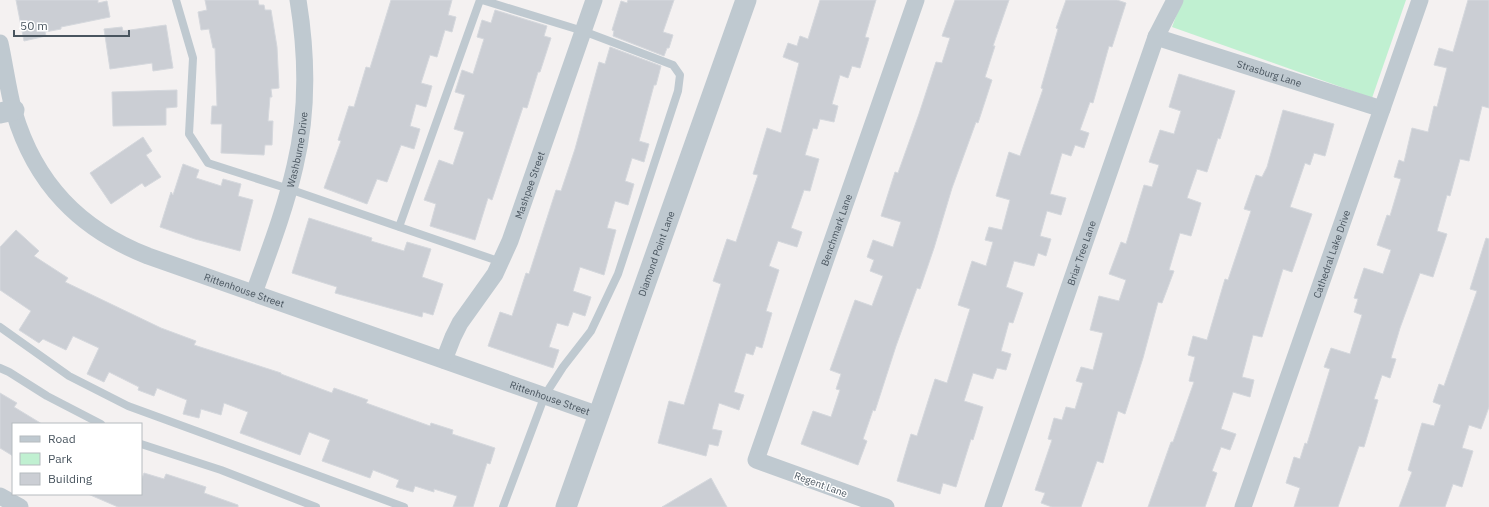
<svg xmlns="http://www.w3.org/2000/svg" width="1489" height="507" viewBox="0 0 1489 507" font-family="'IBM Plex Sans',sans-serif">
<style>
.green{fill:#c0f0d1}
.building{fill:#cbced4;stroke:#d5d8dd}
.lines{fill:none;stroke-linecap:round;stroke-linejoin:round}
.service{stroke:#bfc9d0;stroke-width:8}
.minor{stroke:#bfc9d0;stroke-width:17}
.tertiary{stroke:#bfc9d0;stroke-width:21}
.labels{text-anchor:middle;stroke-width:3;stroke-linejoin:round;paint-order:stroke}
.street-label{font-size:10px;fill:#49555f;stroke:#fff}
</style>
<rect width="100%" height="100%" fill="#f4f1f1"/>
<!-- green -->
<path class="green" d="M1182,0H1406L1372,98L1172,27Z"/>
<!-- building -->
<path class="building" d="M16,0H98V3L107,1L110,17L61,27V29L45,32L46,36L24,41Z
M205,0H258L259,5H264L265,10H271L277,47L279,88L271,89L272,97H270L268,121H273L272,145H265L264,155L221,153L222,124H211L212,106H217L215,48H213L209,29L201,30L198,12L207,10Z
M391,0H452L448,15L456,17L452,32L445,30L437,57L430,55L421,83L432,86L426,107L416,104L410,126L420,129L414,149L401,145L387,182L377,179L367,204L324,188L341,141L338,140L349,106L354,107L366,67L370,68Z
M628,0H674L663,32L673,35L669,48H667L664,56L613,36L614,31L612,30L621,1L627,3Z
M820,0H876L865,37L869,38L860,68L852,66L848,78L840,75L832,104L838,106L834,122L820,119L817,129L813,128L805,155L819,159L810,191L804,190L791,228L802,232L797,247L778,241L769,266L779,270L766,311L772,313L762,348L756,346L753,355L746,353L734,392L744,395L739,410L719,403L712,429L722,431L718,446L709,444L706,456L658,443L669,401L684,405L721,284L713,281L727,239L736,242L758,175L753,174L767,128L781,133L799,63L783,57L788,43L797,46L800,36L808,39Z
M955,0H1009L993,46H995L985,77L992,80L978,123L976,122L952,188L934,248L920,289L917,288L896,346L875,411L873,410L863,439L867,441L858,465L801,444L813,411L831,417L840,390L836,389L841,374L830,370L855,300L872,306L883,276L870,271L874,260L867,257L873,240L893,247L901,222L881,216L895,172L898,173L919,114L936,62L942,63L950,38L942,36Z
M1066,0H1117L1126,3L1112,47L1109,46L1093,103L1090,102L1080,130L1089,133L1084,148L1075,145L1071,156L1062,153L1050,194L1066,198L1061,215L1047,211L1040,236L1051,239L1046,256L1038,253L1034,266L1014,261L1006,287L1023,293L1013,323L1009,322L1001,351L1011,354L1006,370L997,368L993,379L973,373L964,401L983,407L973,440L971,439L956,487L943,483L940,494L897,481L911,434L917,436L935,379L947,383L970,309L958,305L972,261L986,266L993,242L985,240L989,227L1002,230L1010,200L996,196L1009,152L1020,156L1043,89L1041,88L1058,29L1056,28Z
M1468,0H1489V108L1482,106L1469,161L1460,159L1450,196L1447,195L1437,231L1447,234L1433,277L1420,273L1400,328L1391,358L1396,359L1390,378L1382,375L1374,399L1378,400L1364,447L1359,446L1338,507H1294L1300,488L1286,483L1294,457L1300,459L1305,443L1307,444L1330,369L1324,367L1331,348L1350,354L1362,315L1354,312L1358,299L1354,298L1364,268L1383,274L1391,250L1377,245L1387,215L1390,216L1401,179L1394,177L1399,160L1404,162L1412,128L1428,132L1434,106L1437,107L1447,68L1434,65L1439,48L1453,52Z
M495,10L547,26L544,36L551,38L540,72H538L527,108L523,107L492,200L488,198L475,240L430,226L436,204L424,200L439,160L453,165L464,132L454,129L465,95L455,92L462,70L473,74L484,39L477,37L482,20L491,23Z
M166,25L173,68L153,71L152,63L110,69L104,29L122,27L123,31Z
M610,47L661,66L656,85H654L639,141L649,144L644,162L632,158L625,181L634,184L628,205L615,201L607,228L616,230L604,275L580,267L573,291L591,297L585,316L573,312L568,326L557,323L549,347L559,350L553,368L488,346L500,312L512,316L526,273L529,274L556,190L561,191L575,149L599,62L605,64Z
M1179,74L1235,91L1220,139L1218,138L1207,172L1197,169L1187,198L1201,203L1191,236L1180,233L1169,270L1174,271L1162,303L1158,302L1143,358L1125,414L1118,411L1103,463L1097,461L1081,507H1052L1041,503L1045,493L1035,490L1052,440L1048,439L1054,418L1062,420L1066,407L1075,409L1083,383L1076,381L1081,367L1093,370L1103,333L1090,330L1099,296L1119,301L1126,280L1109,274L1121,242L1126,244L1144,185L1152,187L1159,165L1149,162L1160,130L1174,134L1181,111L1169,107Z
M177,90V107L166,108V125L113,126L112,92Z
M1283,110L1334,124L1325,156L1314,153L1310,165L1305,163L1290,207L1312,214L1292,272L1283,269L1262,337L1253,335L1242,377L1254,380L1250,397L1233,392L1221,429L1236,434L1230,450L1221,447L1212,471L1217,473L1205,507H1148L1171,442H1173L1194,382L1189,381L1195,357L1188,355L1193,336L1207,340L1225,279L1228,280L1251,211L1244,209L1256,175L1262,177L1267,167Z
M143,137L152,151L146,155L161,177L145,187L142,183L111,204L90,173Z
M183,164L199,170L196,178L221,186L223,179L241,184L238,196L253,200L240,251L195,239L160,227L171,192L173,195Z
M309,218L372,238L371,241L404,251L407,242L431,249L422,277L443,284L433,315L423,312L422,317L335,293L337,287L292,273Z
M16,230L39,251L34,256L68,278L65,282L161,328L196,341L194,345L281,373V374L332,393L334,388L368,400L366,403L430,426L431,423L453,430L452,434L495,448L490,464L487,463L473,507H453L457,496L434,489V492L415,486L413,492L396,487L399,480L373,470L370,478L322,461L330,440L309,432L300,455L240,433L248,412L224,403L221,415L201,409L199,418L183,414L187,400L157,388L154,396L138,390L139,387L109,372L104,382L87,374L99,348L73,336L66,350L43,339L39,343L19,330L31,311L0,290V247Z
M1486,238L1489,239V407L1481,429L1469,425L1462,448L1473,451L1462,487L1453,484L1445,507H1399L1412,472L1408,470L1422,423L1434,426L1441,405L1433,402L1439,384L1444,386L1477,291L1470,289Z
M0,393L17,403L14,407L42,424H13V456L0,448Z
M144,473L164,479L166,474L206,487L204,493L238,505V507H118L88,494H141V481Z
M711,478L727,507H662Z"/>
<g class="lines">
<!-- service -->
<path class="service" d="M176,0L193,58L189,134L208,163L289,189L501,262
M482,0L583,31L673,65L680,75L678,91L618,274L591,331L563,367L545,395L503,507
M399,227L480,0
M0,327L69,376L128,406L404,507
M0,368L9,372L47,396L101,424
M141,444L221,470L316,507"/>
<!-- minor -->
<g class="minor">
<path id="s1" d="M1156,37L1382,109"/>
<path id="s2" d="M0,43C5,66 8,90 14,112C35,183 79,229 148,256L599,415"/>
<path id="s3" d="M254,293C269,251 285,210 295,166C308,112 307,55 298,0"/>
<path id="s4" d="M444,360L453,337L460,323L495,274L510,241L594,0"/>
<path d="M0,496L20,507"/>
<path id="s5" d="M886,507L756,460L916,0"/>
<path id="s6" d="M993,507L1156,37L1175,0"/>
<path id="s7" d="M1243,507L1420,0"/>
</g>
<!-- tertiary -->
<g class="tertiary">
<path d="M0,113L14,110"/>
<path id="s8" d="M566,507L746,0"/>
</g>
</g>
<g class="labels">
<!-- street labels -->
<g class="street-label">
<text dy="4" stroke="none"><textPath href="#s1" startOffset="119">Strasburg Lane</textPath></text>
<text dy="4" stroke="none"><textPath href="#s3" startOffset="150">Washburne Drive</textPath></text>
<text dy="4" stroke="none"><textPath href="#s4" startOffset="196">Mashpee Street</textPath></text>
<text dy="4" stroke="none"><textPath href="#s5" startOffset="382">Benchmark Lane</textPath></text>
<text dy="4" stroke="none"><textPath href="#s6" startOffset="269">Briar Tree Lane</textPath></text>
<text dy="4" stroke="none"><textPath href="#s8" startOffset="269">Diamond Point Lane</textPath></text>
<text dy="4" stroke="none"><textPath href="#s7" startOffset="268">Cathedral Lake Drive</textPath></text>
<text dy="4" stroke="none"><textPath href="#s2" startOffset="377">Rittenhouse Street</textPath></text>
<text dy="4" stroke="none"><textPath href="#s2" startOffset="701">Rittenhouse Street</textPath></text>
<text transform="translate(821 484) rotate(20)" y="4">Regent Lane</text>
</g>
</g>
<!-- legend -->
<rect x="12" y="423" width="130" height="72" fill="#ffffff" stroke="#b6bbbf"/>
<rect x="20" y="436" width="20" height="6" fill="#bfc9d0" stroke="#b6bbbf"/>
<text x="48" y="443" font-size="12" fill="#49555f">Road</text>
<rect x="20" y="453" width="20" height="12" fill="#c0f0d1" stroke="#b6bbbf"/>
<text x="48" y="463" font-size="12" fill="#49555f">Park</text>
<rect x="20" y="473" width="20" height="12" fill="#cbced4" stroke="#b6bbbf"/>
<text x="48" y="483" font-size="12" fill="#49555f">Building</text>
<!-- scale -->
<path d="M14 30v6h115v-6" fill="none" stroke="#49555f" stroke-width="2"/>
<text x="20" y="30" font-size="12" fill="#49555f" stroke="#ffffff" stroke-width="3" paint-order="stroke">50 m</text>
</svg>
